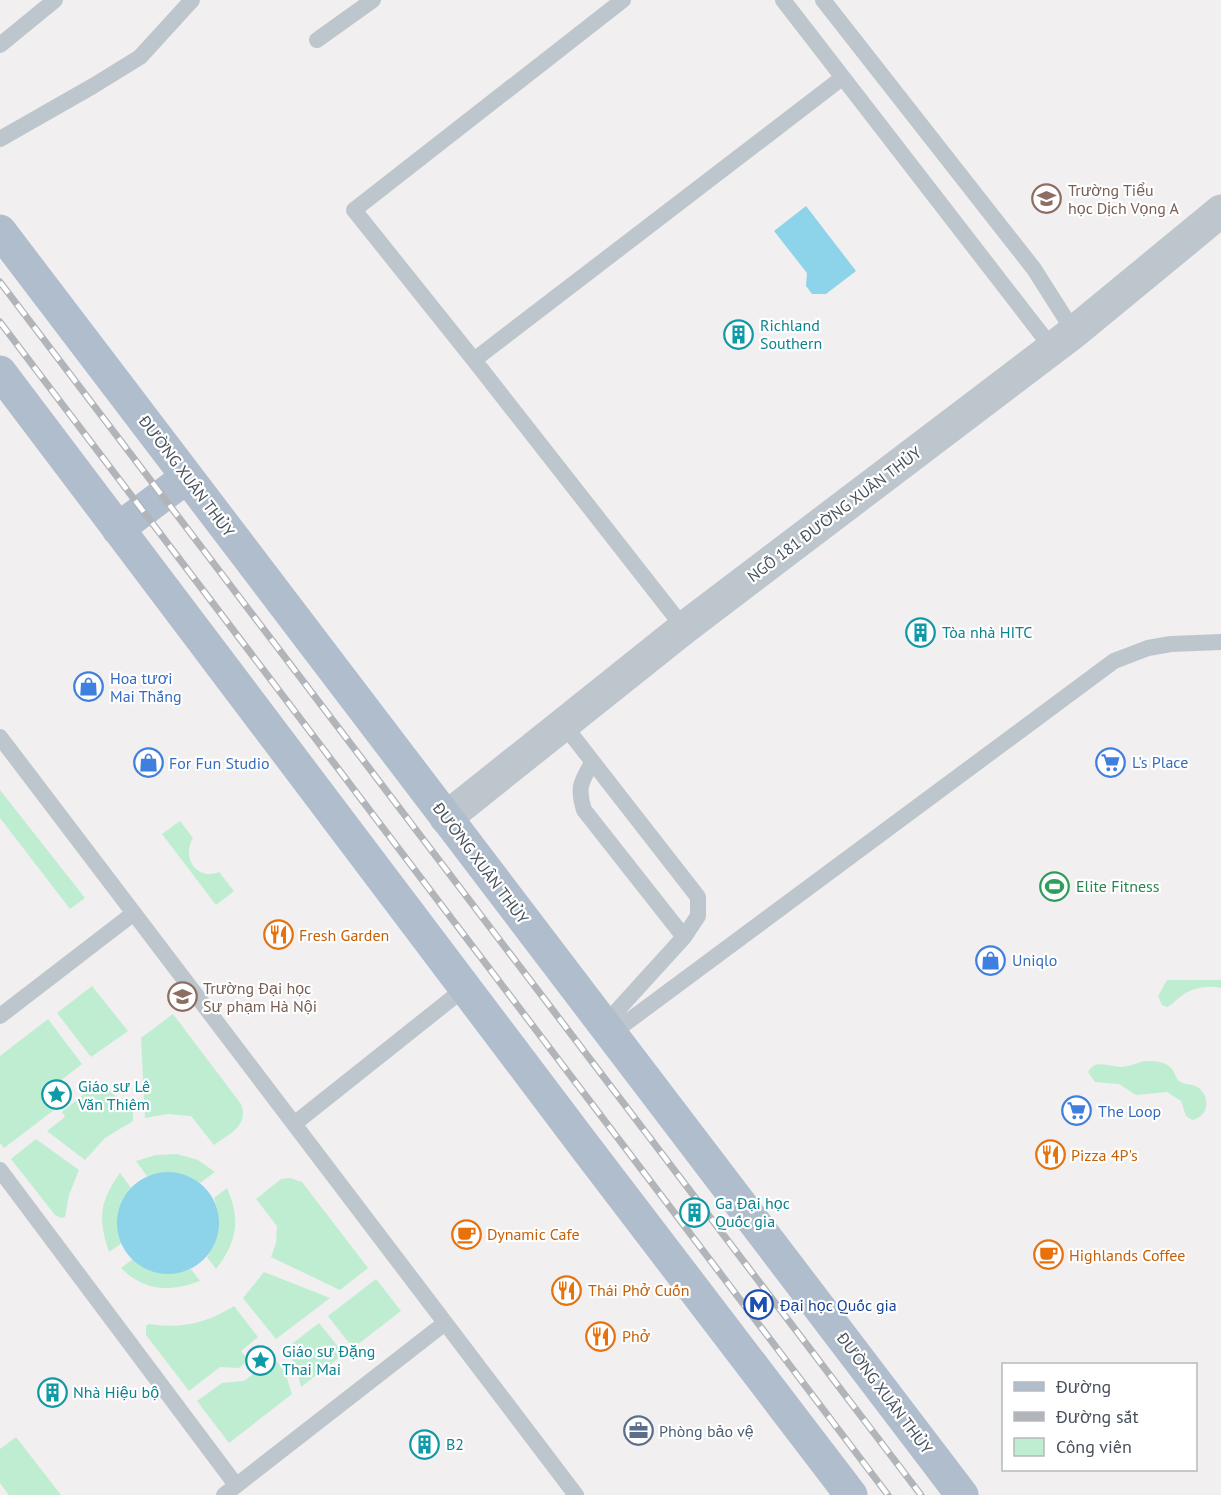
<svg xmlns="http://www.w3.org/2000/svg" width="1221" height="1495" viewBox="0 0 1221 1495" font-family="'PT Sans',sans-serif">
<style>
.green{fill:#bfedd2}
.water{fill:#8dd3e9}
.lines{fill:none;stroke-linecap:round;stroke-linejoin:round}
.service{stroke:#bec6cd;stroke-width:16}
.minor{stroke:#bec6cd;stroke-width:33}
.primary{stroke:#afbdcd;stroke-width:33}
.rail-casing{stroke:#b1b4b9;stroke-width:7}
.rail{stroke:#fff;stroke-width:4.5;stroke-dasharray:14;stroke-linecap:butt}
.labels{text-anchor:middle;stroke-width:4.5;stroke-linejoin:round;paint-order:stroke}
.education-label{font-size:16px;fill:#785e54;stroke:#fff;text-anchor:start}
.culture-label{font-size:16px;fill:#0d838f;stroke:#fff;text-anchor:start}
.street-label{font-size:16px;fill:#48515c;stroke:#fff}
.shop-label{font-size:16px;fill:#366cbe;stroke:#fff;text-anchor:start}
.leisure-label{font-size:16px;fill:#27864d;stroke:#fff;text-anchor:start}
.food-label{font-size:16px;fill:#c56008;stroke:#fff;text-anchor:start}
.transit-label{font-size:16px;fill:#164399;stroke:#fff;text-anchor:start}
.service-label{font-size:16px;fill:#4e5e75;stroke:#fff;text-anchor:start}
</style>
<rect width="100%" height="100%" fill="#f1efef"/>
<!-- green -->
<path class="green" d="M0,790L85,898L70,909L0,818Z
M180,821L193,838C181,858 197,881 219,872L234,891L216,905L162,834Z
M1167,980H1221V988C1210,985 1192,988 1183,995C1177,998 1174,1004 1167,1007L1162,1005L1158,996Z
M92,986L128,1031L91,1057L57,1013Z
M173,1014L241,1104C249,1126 230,1133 214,1145L191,1116L168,1114L145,1118L141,1038Z
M48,1019L82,1064L46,1092L58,1107L4,1148L0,1143V1056Z
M1145,1061C1156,1061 1168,1061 1174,1072C1175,1074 1176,1078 1178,1080C1183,1086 1193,1083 1199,1088C1211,1098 1208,1117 1192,1120L1186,1116L1181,1101L1167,1092L1136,1095L1119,1084L1095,1082L1088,1072C1095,1059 1108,1066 1120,1067C1128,1067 1137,1063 1145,1061Z
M99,1082L133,1110V1121L105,1138L85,1160L47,1131L65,1117L62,1112Z
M36,1139L79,1170L69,1195L65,1217L61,1218L55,1215L11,1159Z
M177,1154L198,1160L215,1172L200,1183C184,1172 166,1171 147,1176L136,1161L156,1155Z
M120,1173L131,1188C119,1205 116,1223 122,1243L109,1252C98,1219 99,1202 120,1173Z
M290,1178L302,1182L368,1268L340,1290L271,1257L276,1243L277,1226L256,1199L281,1179Z
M227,1188C241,1220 237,1242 216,1269L207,1257C219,1238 221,1220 214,1198Z
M133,1259C151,1272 170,1276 191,1269L200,1281C170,1292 145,1292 121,1268Z
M264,1272L330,1298L276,1339L243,1298Z
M376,1279L401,1311L353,1348L328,1316Z
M234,1306L258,1337L241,1351L248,1360L239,1368L220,1367L189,1391L146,1335V1326L149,1324C180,1329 208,1323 234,1306Z
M319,1323L344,1354L301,1387L296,1365L284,1350Z
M274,1358L285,1372L292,1394L229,1443L197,1401L222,1383L244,1381Z
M16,1437L61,1495H9L0,1483V1449Z"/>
<!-- water -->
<path class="water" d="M806,206L856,271L826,294H812L806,286L807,273L774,231Z
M117 1223a51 51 0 1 1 102 0a51 51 0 1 1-102 0Z"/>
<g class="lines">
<!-- service -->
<path class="service" d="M623,0L354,210L474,360L684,628
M783,0L1052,348
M823,0L1034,269L1074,332
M317,40L373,0
M0,45L55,0
M0,139L93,86L140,57L192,0
M474,360L842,78
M564,725L698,897V916L684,937L604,1025
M0,737L576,1495
M592,763C581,782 577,787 584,810L684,937
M0,1016L134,913
M611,1034L1114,661L1148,648L1171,644L1221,642
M294,1124L465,988
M0,1170L236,1485
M224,1495L445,1323"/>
<!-- minor -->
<path class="minor" d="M446,818L684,628L1074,332L1221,211"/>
<!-- primary -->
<path class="primary" d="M0,231L962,1495
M0,372L586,1148L851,1495
M118,529L187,477"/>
<defs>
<path id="rail" d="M0,282L921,1495
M0,322L888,1495"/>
</defs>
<!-- rail casing -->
<use href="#rail" class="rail-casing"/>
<!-- rail -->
<use href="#rail" class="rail"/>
</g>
<!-- icons -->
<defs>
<symbol id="school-ring" viewBox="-11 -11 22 22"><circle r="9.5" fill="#fff" stroke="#8d6e63" stroke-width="1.5"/><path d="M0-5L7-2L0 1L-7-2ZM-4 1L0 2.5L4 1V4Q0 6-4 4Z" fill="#8d6e63"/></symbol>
<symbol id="building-ring" viewBox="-11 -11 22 22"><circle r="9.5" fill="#fff" stroke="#0f9aa8" stroke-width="1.5"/><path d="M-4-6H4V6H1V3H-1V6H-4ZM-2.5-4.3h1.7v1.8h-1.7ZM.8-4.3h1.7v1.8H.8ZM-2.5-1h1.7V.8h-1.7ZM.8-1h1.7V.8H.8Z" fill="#0f9aa8"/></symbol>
<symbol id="shop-ring" viewBox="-11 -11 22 22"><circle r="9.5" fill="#fff" stroke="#3f7fe0" stroke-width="1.5"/><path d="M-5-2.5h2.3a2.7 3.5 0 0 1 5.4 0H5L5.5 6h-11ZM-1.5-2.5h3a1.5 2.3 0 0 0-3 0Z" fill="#3f7fe0"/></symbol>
<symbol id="supermarket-ring" viewBox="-11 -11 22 22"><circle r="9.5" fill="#fff" stroke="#3f7fe0" stroke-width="1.5"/><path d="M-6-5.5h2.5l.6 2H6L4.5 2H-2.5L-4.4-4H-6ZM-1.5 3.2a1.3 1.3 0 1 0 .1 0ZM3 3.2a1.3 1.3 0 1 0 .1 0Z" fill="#3f7fe0"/></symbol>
<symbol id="stadium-ring" viewBox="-11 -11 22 22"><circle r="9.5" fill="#fff" stroke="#2e9e5b" stroke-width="1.5"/><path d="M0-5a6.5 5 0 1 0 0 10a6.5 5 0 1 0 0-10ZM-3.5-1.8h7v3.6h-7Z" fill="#2e9e5b"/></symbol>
<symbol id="restaurant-ring" viewBox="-11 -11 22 22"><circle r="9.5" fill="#fff" stroke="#e8710a" stroke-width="1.5"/><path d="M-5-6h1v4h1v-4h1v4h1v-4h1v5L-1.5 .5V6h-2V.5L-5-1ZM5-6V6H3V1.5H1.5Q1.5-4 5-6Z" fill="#e8710a"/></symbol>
<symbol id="university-ring" viewBox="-11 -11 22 22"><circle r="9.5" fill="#fff" stroke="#8d6e63" stroke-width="1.5"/><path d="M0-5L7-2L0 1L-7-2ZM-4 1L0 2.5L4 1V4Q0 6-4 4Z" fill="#8d6e63"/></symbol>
<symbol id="sight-ring" viewBox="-11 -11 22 22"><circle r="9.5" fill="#fff" stroke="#0f9aa8" stroke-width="1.5"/><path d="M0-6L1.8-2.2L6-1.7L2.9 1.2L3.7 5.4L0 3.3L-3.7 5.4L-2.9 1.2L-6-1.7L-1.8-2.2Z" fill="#0f9aa8"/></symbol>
<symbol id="cafe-ring" viewBox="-11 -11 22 22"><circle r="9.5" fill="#fff" stroke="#e8710a" stroke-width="1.5"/><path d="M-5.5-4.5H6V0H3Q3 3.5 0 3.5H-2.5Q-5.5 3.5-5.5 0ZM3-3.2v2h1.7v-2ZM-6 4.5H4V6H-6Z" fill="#e8710a"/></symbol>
<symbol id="metro-ring" viewBox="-11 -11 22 22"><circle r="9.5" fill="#fff" stroke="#1a4fb4" stroke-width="1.5"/><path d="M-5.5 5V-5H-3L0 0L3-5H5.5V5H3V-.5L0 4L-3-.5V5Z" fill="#1a4fb4"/></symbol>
<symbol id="office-ring" viewBox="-11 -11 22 22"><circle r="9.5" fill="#fff" stroke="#5c6f8a" stroke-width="1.5"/><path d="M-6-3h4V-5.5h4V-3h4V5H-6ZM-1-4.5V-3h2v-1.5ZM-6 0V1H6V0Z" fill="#5c6f8a"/></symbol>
</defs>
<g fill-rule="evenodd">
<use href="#school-ring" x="1030" y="182" width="33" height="33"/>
<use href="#building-ring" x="722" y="318" width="33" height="33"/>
<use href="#building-ring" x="904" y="616" width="33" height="33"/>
<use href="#shop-ring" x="72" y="670" width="33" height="33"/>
<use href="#supermarket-ring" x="1094" y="746" width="33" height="33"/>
<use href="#shop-ring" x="132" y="746" width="33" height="33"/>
<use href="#stadium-ring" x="1038" y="870" width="33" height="33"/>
<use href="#restaurant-ring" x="262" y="918" width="33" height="33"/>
<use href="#shop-ring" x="974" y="944" width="33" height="33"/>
<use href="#university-ring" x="166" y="980" width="33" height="33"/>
<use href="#sight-ring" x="40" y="1078" width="33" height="33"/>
<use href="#supermarket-ring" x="1060" y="1094" width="33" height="33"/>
<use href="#restaurant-ring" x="1034" y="1138" width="33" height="33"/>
<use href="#building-ring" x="678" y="1196" width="33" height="33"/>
<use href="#cafe-ring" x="450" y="1218" width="33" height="33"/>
<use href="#cafe-ring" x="1032" y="1238" width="33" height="33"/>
<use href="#restaurant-ring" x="550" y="1274" width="33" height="33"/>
<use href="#metro-ring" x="742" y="1288" width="33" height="33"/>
<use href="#restaurant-ring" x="584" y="1320" width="33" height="33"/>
<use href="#sight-ring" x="244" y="1344" width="33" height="33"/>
<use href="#building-ring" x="36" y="1376" width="33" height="33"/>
<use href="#office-ring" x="622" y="1414" width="33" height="33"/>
<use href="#building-ring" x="408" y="1428" width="33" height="33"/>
</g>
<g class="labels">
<!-- education labels -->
<g class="education-label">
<text x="1068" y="196">Trường Tiểu<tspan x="1068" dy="18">học Dịch Vọng A</tspan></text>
<text x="203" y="994">Trường Đại học<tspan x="203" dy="18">Sư phạm Hà Nội</tspan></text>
</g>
<!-- culture labels -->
<g class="culture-label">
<text x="760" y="331">Richland<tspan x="760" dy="18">Southern</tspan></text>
<text x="942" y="638">Tòa nhà HITC</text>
<text x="78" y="1092">Giáo sư Lê<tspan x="78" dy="18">Văn Thiêm</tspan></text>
<text x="715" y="1209">Ga Đại học<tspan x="715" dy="18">Quốc gia</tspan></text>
<text x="282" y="1357">Giáo sư Đặng<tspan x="282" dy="18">Thai Mai</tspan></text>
<text x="73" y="1398">Nhà Hiệu bộ</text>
<text x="446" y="1450">B2</text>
</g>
<!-- street labels -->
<g class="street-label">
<text transform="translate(187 476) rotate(53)" y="6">ĐƯỜNG XUÂN THỦY</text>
<text transform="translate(834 514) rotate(-37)" y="6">NGÕ 181 ĐƯỜNG XUÂN THỦY</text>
<text transform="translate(481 863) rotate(53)" y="6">ĐƯỜNG XUÂN THỦY</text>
<text transform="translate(885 1393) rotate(53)" y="6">ĐƯỜNG XUÂN THỦY</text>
</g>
<!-- shop labels -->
<g class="shop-label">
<text x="110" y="684">Hoa tươi<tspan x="110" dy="18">Mai Thắng</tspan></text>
<text x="1132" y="768">L's Place</text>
<text x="169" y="769">For Fun Studio</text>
<text x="1012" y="966">Uniqlo</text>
<text x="1098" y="1117">The Loop</text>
</g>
<!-- leisure labels -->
<g class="leisure-label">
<text x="1076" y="892">Elite Fitness</text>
</g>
<!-- food labels -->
<g class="food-label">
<text x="299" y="941">Fresh Garden</text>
<text x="1071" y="1161">Pizza 4P's</text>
<text x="487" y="1240">Dynamic Cafe</text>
<text x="1069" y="1261">Highlands Coffee</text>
<text x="588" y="1296">Thái Phở Cuốn</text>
<text x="622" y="1342">Phở</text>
</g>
<!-- transit labels -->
<g class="transit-label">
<text x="780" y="1311">Đại học Quốc gia</text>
</g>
<!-- service labels -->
<g class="service-label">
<text x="659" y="1437">Phòng bảo vệ</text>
</g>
</g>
<!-- legend -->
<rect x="1002" y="1363" width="195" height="108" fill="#ffffff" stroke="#b6b9be" stroke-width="1.5"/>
<rect x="1014" y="1382" width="30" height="9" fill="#afbdcd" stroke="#b6b9be" stroke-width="1.5"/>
<text x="1056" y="1393" font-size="18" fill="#48515c">Đường</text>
<rect x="1014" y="1412" width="30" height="9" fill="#b1b4b9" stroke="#b6b9be" stroke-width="1.5"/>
<text x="1056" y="1423" font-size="18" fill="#48515c">Đường sắt</text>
<rect x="1014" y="1438" width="30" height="18" fill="#bfedd2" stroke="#b6b9be" stroke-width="1.5"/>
<text x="1056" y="1453" font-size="18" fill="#48515c">Công viên</text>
</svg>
